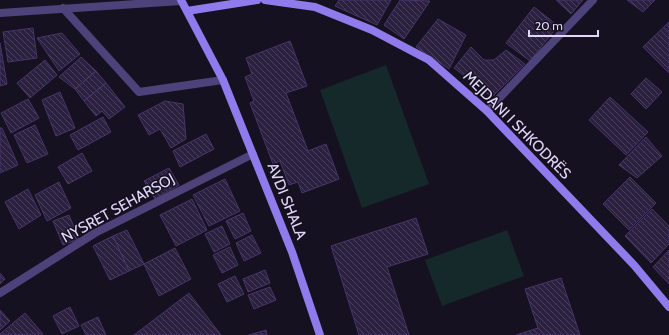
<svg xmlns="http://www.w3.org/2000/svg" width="669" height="335" viewBox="0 0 669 335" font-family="Cabin,sans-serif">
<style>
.grass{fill:#15282a}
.building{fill:url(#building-back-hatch);stroke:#473568}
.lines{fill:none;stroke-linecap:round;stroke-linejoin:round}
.street{stroke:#4d427a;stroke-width:8}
.secondary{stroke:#907bec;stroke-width:8}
.labels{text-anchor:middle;stroke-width:3;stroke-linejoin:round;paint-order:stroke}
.street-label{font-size:15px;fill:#e0d7f9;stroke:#161121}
</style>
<defs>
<pattern id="building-back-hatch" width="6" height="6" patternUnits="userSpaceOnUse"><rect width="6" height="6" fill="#2b2040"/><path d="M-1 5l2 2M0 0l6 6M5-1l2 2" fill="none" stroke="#49405c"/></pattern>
</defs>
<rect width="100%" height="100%" fill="#161121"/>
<!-- grass -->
<path class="grass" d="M386,65L429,184L362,208L320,90Z
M507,230L524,276L442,306L425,260Z"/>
<!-- building -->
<path class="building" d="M339,0H391L377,25L335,6Z
M400,0L430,1L404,39L384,25Z
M556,0H583L571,14Z
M627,0H655L643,12Z
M534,7L558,26L530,61L506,43Z
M438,19L466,35L449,69L416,47Z
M669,22V73L643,47Z
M33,28L37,58L8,62L3,32Z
M62,33L80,54L59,71L37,38Z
M290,41L307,86L286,93L308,151L326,144L339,179L302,193L298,182L289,185L280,161L273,164L250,103L254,101L245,77L252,74L246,58Z
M0,43L7,84L0,86Z
M471,47L484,60H494L506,50L525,64L492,97L454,68Z
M81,57L96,71L75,89L59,77Z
M45,60L57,75L30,98L17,83Z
M96,71L106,83L84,101L75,89Z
M646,78L662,92L646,109L631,94Z
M106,83L125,107L109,119L102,111L96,116L84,101Z
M60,92L75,128L56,136L42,100Z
M610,97L648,132L626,155L589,120Z
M28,99L39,118L11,133L1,113Z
M165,101L183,104L186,139L171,148L160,129L149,135L138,115Z
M103,117L111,132L78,150L70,135Z
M35,125L48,154L27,163L14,135Z
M0,128H2L18,165L0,173Z
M206,134L214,149L180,167L173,151Z
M646,137L662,156L637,178L619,165Z
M82,153L92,171L68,184L58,167Z
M169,168L179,185L155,199L144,181Z
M630,177L656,203L629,230L603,204Z
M225,179L240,211L209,226L193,195Z
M59,182L71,208L47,221L35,195Z
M28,189L41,215L19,229L5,202Z
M192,199L207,230L176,246L160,215Z
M652,209L669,226V244L651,263L625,236Z
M243,213L251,231L235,239L226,221Z
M69,215L79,239L63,245L53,221Z
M416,218L428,254L387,267L409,335H359L331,246Z
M222,226L230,244L214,252L205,234Z
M127,230L144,264L129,271L113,236Z
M252,235L261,253L244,261L236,243Z
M113,236L129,271L110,280L93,246Z
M230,247L238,265L222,273L213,255Z
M175,248L191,279L159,296L144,264Z
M669,250V284L653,267Z
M265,270L270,283L248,292L243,279Z
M0,273L5,279L0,284Z
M235,276L244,294L227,302L218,284Z
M561,278L580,335H516L538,328L525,289Z
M270,287L276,300L254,309L248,295Z
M189,293L221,335H134Z
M70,307L79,326L62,334L53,316Z
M0,310L10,321L0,330Z
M25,313L43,334L0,335V334Z
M98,317L106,335H86L81,325Z
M266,330L267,335H249Z"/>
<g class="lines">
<!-- street -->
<path class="street" d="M63,8L139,92L223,80
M0,13L181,1
M487,111L593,0
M0,293L95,233L253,154"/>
<!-- secondary -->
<path class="secondary" d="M181,0L223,80L292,252L320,335
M265,0L315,7L372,30L429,60L487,111L634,265L669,307
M187,11L257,0"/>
</g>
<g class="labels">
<!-- street labels -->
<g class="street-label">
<text transform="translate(517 125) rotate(45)" y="5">MEJDANI I SHKODRËS</text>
<text transform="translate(287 201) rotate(68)" y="5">AVDI SHALA</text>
<text transform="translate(118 208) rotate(-29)" y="5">NYSRET SEHARSOJ</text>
</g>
</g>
<!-- scale -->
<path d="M529 30v6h69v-6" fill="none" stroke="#e0d7f9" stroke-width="2"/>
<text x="535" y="30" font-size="12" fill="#e0d7f9" stroke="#161121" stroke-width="3" paint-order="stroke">20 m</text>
</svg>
